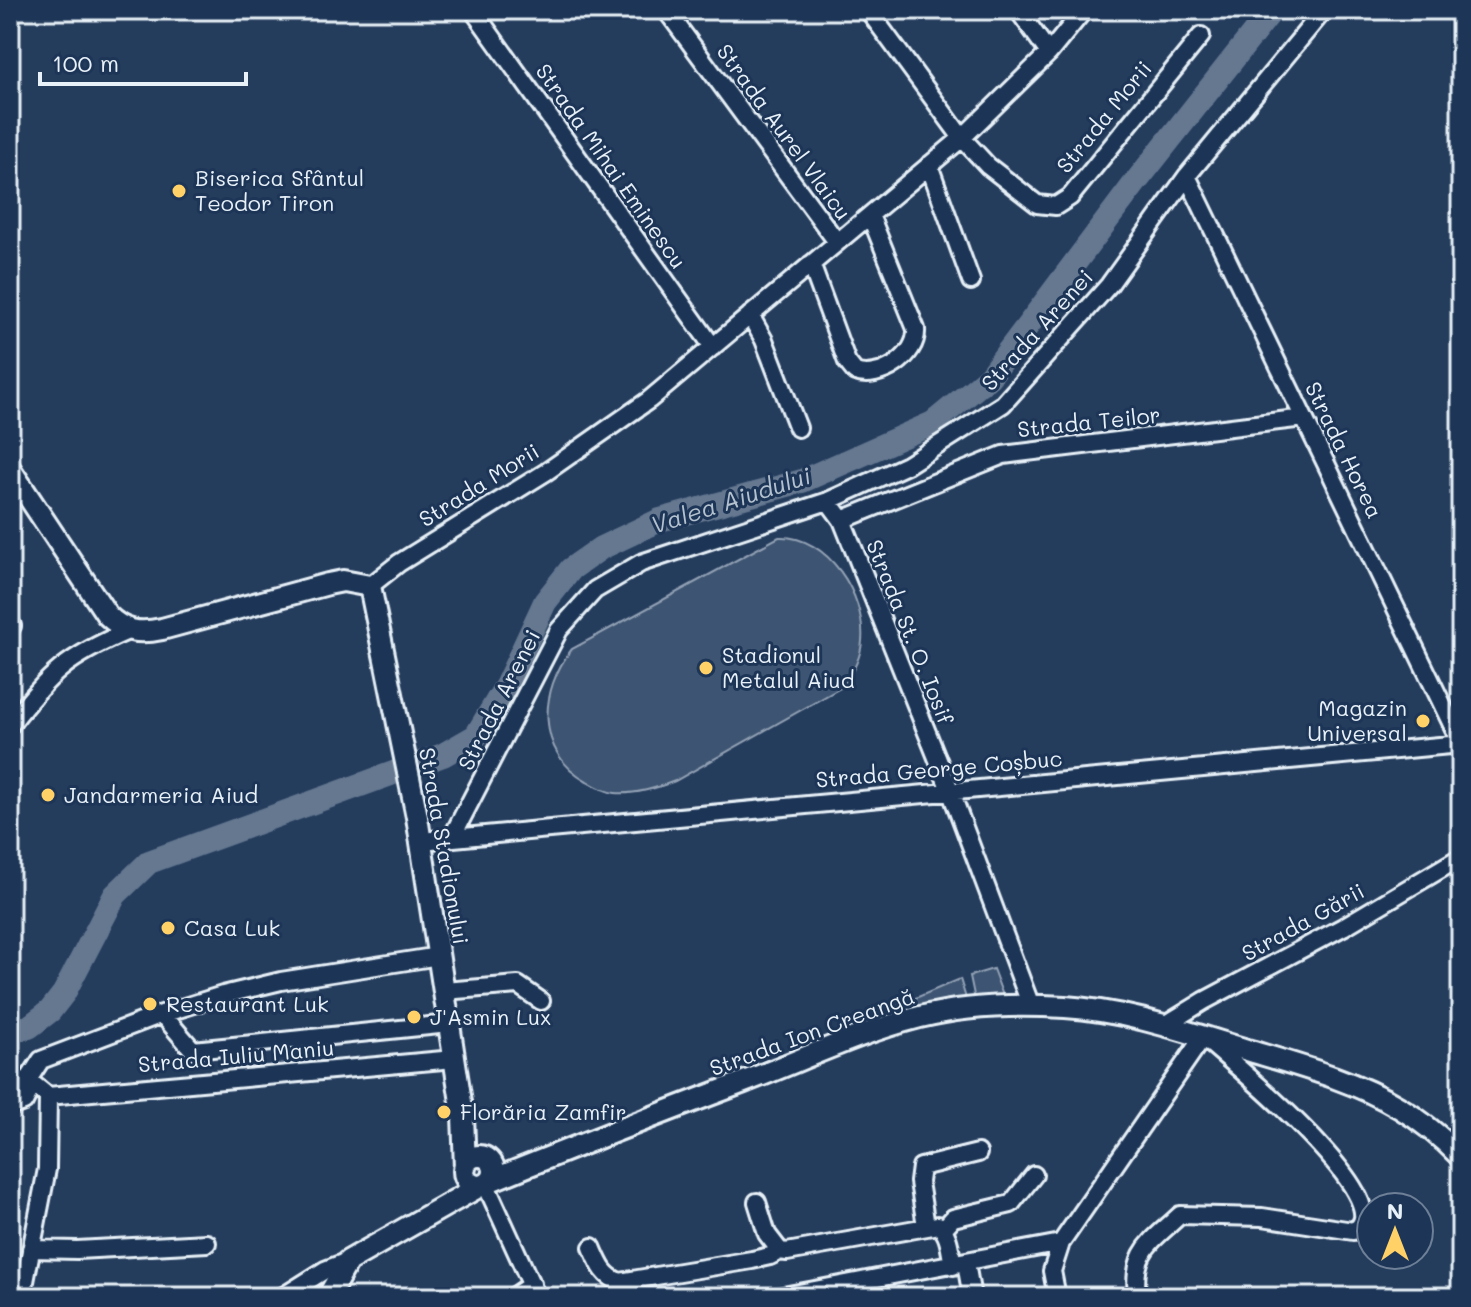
<svg xmlns="http://www.w3.org/2000/svg" width="1471" height="1307" viewBox="0 0 1471 1307" font-family="Mali,sans-serif">
<style>
.green{fill:#3e5472;stroke:#93a2b5;stroke-width:2}
.lines{fill:none;stroke-linecap:round;stroke-linejoin:round}
.river{stroke:#657890;stroke-width:24}
.minor-casing{stroke:#e8f1f8;stroke-width:22}
.major-casing{stroke:#e8f1f8;stroke-width:26}
.minor{stroke:#1d3557;stroke-width:16}
.major{stroke:#1d3557;stroke-width:20}
.poi-dot{fill:#ffd166;stroke:#1d3557;stroke-width:3}
.labels{text-anchor:middle;stroke-width:6;stroke-linejoin:round;paint-order:stroke}
.street-label{font-size:22px;fill:#e8f1f8;stroke:#1d3557}
.poi-label{font-size:22px;fill:#e8f1f8;stroke:#1d3557;text-anchor:start}
.water-label{font-size:24px;font-style:italic;fill:#b4c1ce;stroke:#1d3557}
</style>
<rect width="100%" height="100%" fill="#253d5d"/>
<filter id="ink" filterUnits="userSpaceOnUse"><feTurbulence type="fractalNoise" baseFrequency=".0125" numOctaves="2"/><feDisplacementMap in="SourceGraphic" scale="16" xChannelSelector="R" yChannelSelector="G"/><feConvolveMatrix kernelMatrix="1 2 1 2 8 2 1 2 1" color-interpolation-filters="sRGB"/></filter>
<g filter="url(#ink)">
<!-- green -->
<path class="green" d="M779,537C828,535 866,596 862,641C861,657 852,674 842,687L675,781C657,788 635,795 615,793C606,792 595,786 587,781C535,753 539,690 572,649Z
M993,969L1005,1001L976,1005L970,976Z
M960,979L968,1005L903,1015L899,1005Z"/>
<g class="lines">
<!-- river -->
<path class="river" d="M10,1031L29,1027L50,1011L64,993L115,895L149,862L443,755L476,736L506,686L545,602L571,569L601,548L660,520L802,481L933,423L989,377L1135,183L1272,10"/>
<defs>
<path id="minor" d="M473,10L713,347
M666,10L837,242
M868,10L962,138L988,166L1037,204L1056,206L1070,197L1201,36
M1018,10L1049,53
M929,165L971,281
M1187,176L1461,743
M811,264L847,362L855,372C880,381 918,356 916,329L870,215
M750,315L764,340L798,428
M828,501L842,520L950,790L1031,1006
M842,520L1003,455L1304,418
M370,586L399,563L546,472L649,400L962,138L1049,53L1084,10
M10,629L12,626
M10,725C50,673 67,657 128,631
M452,837L559,630L595,590L641,563L828,501L907,465L1003,404L1109,285L1187,176L1324,10
M421,841L1461,744
M444,991L518,985L541,1001
M162,1014L193,1050L449,1024
M1165,1025L1204,1001L1343,927L1461,857
M28,1080L41,1060L162,1014L223,995L281,981L439,956
M10,1082L28,1080L48,1096L454,1059
M10,1107L24,1102L28,1094V1080
M486,1185L537,1297
M757,1202L767,1234L780,1251L787,1252L938,1225C950,1233 950,1252 953,1266
M926,1226L919,1182L921,1167L978,1153
M944,1228L953,1218L1011,1204L1034,1175
M592,1247C599,1263 603,1276 620,1282L752,1260L770,1256L780,1251
M31,1249L77,1250L207,1243
M966,1263L972,1297
M22,1297L47,1169L48,1096
M282,1297L325,1270L348,1261
M513,1297L532,1284
M778,1297L1061,1243L1203,1037C1224,1056 1408,1205 1353,1231L1262,1217L1180,1215C1149,1244 1132,1251 1137,1297
M1057,1297L1052,1271L1061,1243"/>
<path id="major" d="M10,469L107,615C124,632 139,634 162,629L328,584L343,581L370,586L417,817L463,1115L465,1168
M464 1171a15 15 0 1 1 30 0a15 15 0 1 1-30 0Z
M490,1181C574,1147 659,1114 744,1082C802,1060 860,1032 920,1017C967,1005 1017,1004 1065,1007C1128,1011 1187,1032 1247,1050C1297,1065 1354,1080 1400,1108C1422,1121 1442,1138 1461,1157
M328,1297L348,1261L480,1186"/>
</defs>
<!-- minor casing -->
<use href="#minor" class="minor-casing"/>
<!-- major casing -->
<use href="#major" class="major-casing"/>
<!-- minor -->
<use href="#minor" class="minor"/>
<!-- major -->
<use href="#major" class="major"/>
</g>
</g>
<!-- markers -->
<g class="poi-dot">
<circle cx="179" cy="191" r="8"/>
<circle cx="706" cy="668" r="8"/>
<circle cx="1423" cy="721" r="8"/>
<circle cx="48" cy="795" r="8"/>
<circle cx="168" cy="928" r="8"/>
<circle cx="150" cy="1004" r="8"/>
<circle cx="414" cy="1017" r="8"/>
<circle cx="444" cy="1112" r="8"/>
</g>
<g class="labels">
<!-- street labels -->
<g class="street-label">
<text transform="translate(1104 117) rotate(-51)" y="8">Strada Morii</text>
<text transform="translate(784 132) rotate(54)" y="8">Strada Aurel Vlaicu</text>
<text transform="translate(611 166) rotate(55)" y="8">Strada Mihai Eminescu</text>
<text transform="translate(1037 330) rotate(-48)" y="8">Strada Arenei</text>
<text transform="translate(1089 422) rotate(-6)" y="8">Strada Teilor</text>
<text transform="translate(1344 450) rotate(64)" y="8">Strada Horea</text>
<text transform="translate(479 485) rotate(-32)" y="8">Strada Morii</text>
<text transform="translate(910 632) rotate(68)" y="8">Strada St. O. Iosif</text>
<text transform="translate(499 700) rotate(-63)" y="8">Strada Arenei</text>
<text transform="translate(939 769) rotate(-5)" y="8">Strada George Coșbuc</text>
<text transform="translate(444 846) rotate(80)" y="8">Strada Stadionului</text>
<text transform="translate(1303 922) rotate(-29)" y="8">Strada Gării</text>
<text transform="translate(812 1032) rotate(-20)" y="8">Strada Ion Creangă</text>
<text transform="translate(236 1056) rotate(-5)" y="8">Strada Iuliu Maniu</text>
</g>
<!-- poi labels -->
<g class="poi-label">
<text x="195" y="186">Biserica Sfântul<tspan x="195" dy="25">Teodor Tiron</tspan></text>
<text x="722" y="663">Stadionul<tspan x="722" dy="25">Metalul Aiud</tspan></text>
<text x="1407" y="716" text-anchor="end">Magazin<tspan x="1407" dy="25">Universal</tspan></text>
<text x="64" y="803">Jandarmeria Aiud</text>
<text x="184" y="936">Casa Luk</text>
<text x="166" y="1012">Restaurant Luk</text>
<text x="430" y="1025">J'Asmin Lux</text>
<text x="460" y="1120">Florăria Zamfir</text>
</g>
<!-- water labels -->
<g class="water-label">
<text transform="translate(731 501) rotate(-18)" y="8">Valea Aiudului</text>
</g>
</g>
<!-- margin -->
<rect width="1471" height="1307" fill="none" stroke="#1d3557" stroke-width="40"/>
<rect x="20" y="20" width="1431" height="1267" fill="none" stroke="#e8f1f8" stroke-width="3" filter="url(#ink)"/>
<!-- north arrow -->
<g transform="translate(1395 1231)"><circle r="38" fill="#1d3557" stroke="#6e8097" stroke-width="2"/>
<path d="M0-6L14 30L0 20L-14 30Z" fill="#ffd166"/>
<text y="-12" font-size="22" font-weight="bold" text-anchor="middle" fill="#e8f1f8">N</text>
</g>
<!-- scale -->
<path d="M40 72v12h206v-12" fill="none" stroke="#e8f1f8" stroke-width="4"/>
<text x="52" y="72" font-size="24" fill="#e8f1f8" stroke="#1d3557" stroke-width="6" paint-order="stroke">100 m</text>
</svg>
